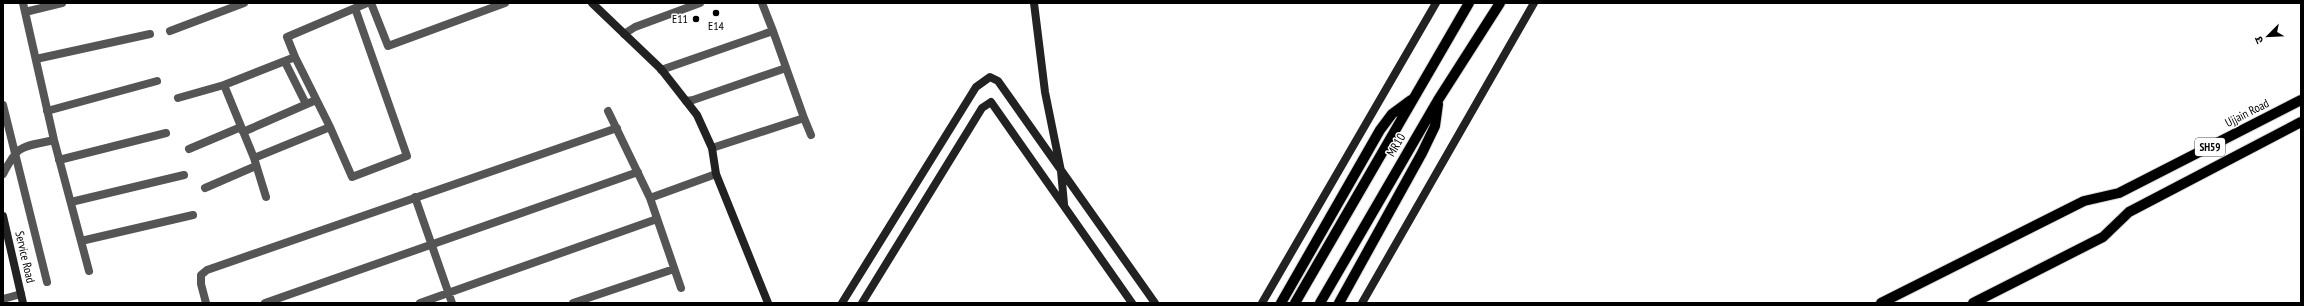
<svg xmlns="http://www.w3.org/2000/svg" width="2304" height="306" viewBox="0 0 2304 306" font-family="'PT Sans Narrow','Noto Sans Devanagari',sans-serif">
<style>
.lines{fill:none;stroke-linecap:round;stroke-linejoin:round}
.primary-casing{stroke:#dbdbdb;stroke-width:12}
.street{stroke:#555;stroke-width:8}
.secondary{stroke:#222;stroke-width:8}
.primary{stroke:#000;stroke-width:10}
.poi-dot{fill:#000;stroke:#fff;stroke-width:1.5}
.labels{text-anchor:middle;stroke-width:3;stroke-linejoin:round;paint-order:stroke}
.shield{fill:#fff;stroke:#4c4c4c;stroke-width:1}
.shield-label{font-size:11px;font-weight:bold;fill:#000}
.poi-label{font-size:12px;fill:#000;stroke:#fff;text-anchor:end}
.street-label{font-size:12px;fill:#000;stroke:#fff}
</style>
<rect width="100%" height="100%" fill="#fff"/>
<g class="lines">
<defs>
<path id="primary" d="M1281,303L1380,130L1392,114L1411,100
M1295,303L1469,3
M1320,303L1438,100L1500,3
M1339,303L1422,153L1435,126L1438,104
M1881,303L2084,201L2119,193L2301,100
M1973,303L2103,237L2129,212L2301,122"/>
</defs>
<!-- primary casing -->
<use href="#primary" class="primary-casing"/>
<!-- street -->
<path class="street" d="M23,3L54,140L89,271
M371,3L388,46L505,3
M25,12L62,3
M170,31L244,3
M624,34L635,27L700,3
M36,59L150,34
M285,62L306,104
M661,70L773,31L762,3
M178,98L224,85
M686,101L693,100L786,68
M3,105L47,282
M47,111L157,81
M608,111L650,198L681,288
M804,118L811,135
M330,127L352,177L407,156L355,8
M243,132L316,100
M712,148L804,118L773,31
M189,149L241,127
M254,158L330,127L295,57
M59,160L166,133
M3,174C20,142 21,148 54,140
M205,188L256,166
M266,197L254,158L224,85L295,57L287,37L367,3
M415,197L452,303
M650,198L716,174
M71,202L184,175
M81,241L193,215
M3,299L21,294
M206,303L201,284V275L207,270L617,128
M265,303L638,172
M420,303L657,219
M573,303L674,269"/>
<!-- secondary -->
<path class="secondary" d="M592,3L661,69L697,115L712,148L716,174L768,303
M1034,3L1045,92L1061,171L1064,204
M3,216L23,303
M842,303L976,87L990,77L998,81L1155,303
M862,303L982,108L991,102L1132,303
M1262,303L1436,3
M1362,303L1534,3"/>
<!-- primary -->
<use href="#primary" class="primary"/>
</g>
<!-- markers -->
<g class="poi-dot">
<circle cx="716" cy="13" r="4"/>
<circle cx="696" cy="19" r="4"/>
</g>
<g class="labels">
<!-- shield labels -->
<rect class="shield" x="2195" y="138" width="30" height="18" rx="3"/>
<g class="shield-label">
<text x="2210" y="151">SH59</text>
</g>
<!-- poi labels -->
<g class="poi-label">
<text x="688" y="23">E11</text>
<text x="716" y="30" text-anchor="middle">E14</text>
</g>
<!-- street labels -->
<g class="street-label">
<text transform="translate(2247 113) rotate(-27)" y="4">Ujjain Road</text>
<text transform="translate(1396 145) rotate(-59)" y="4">MR10</text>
<text transform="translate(25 257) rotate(77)" y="4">Service Road</text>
</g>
</g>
<!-- border -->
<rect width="2304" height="306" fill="none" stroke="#000000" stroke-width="8"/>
<!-- north arrow -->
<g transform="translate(2268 36) rotate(246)" stroke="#ffffff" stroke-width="3" paint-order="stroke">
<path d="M0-3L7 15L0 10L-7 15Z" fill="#000000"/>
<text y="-6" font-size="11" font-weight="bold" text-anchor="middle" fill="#000000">उ</text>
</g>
</svg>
